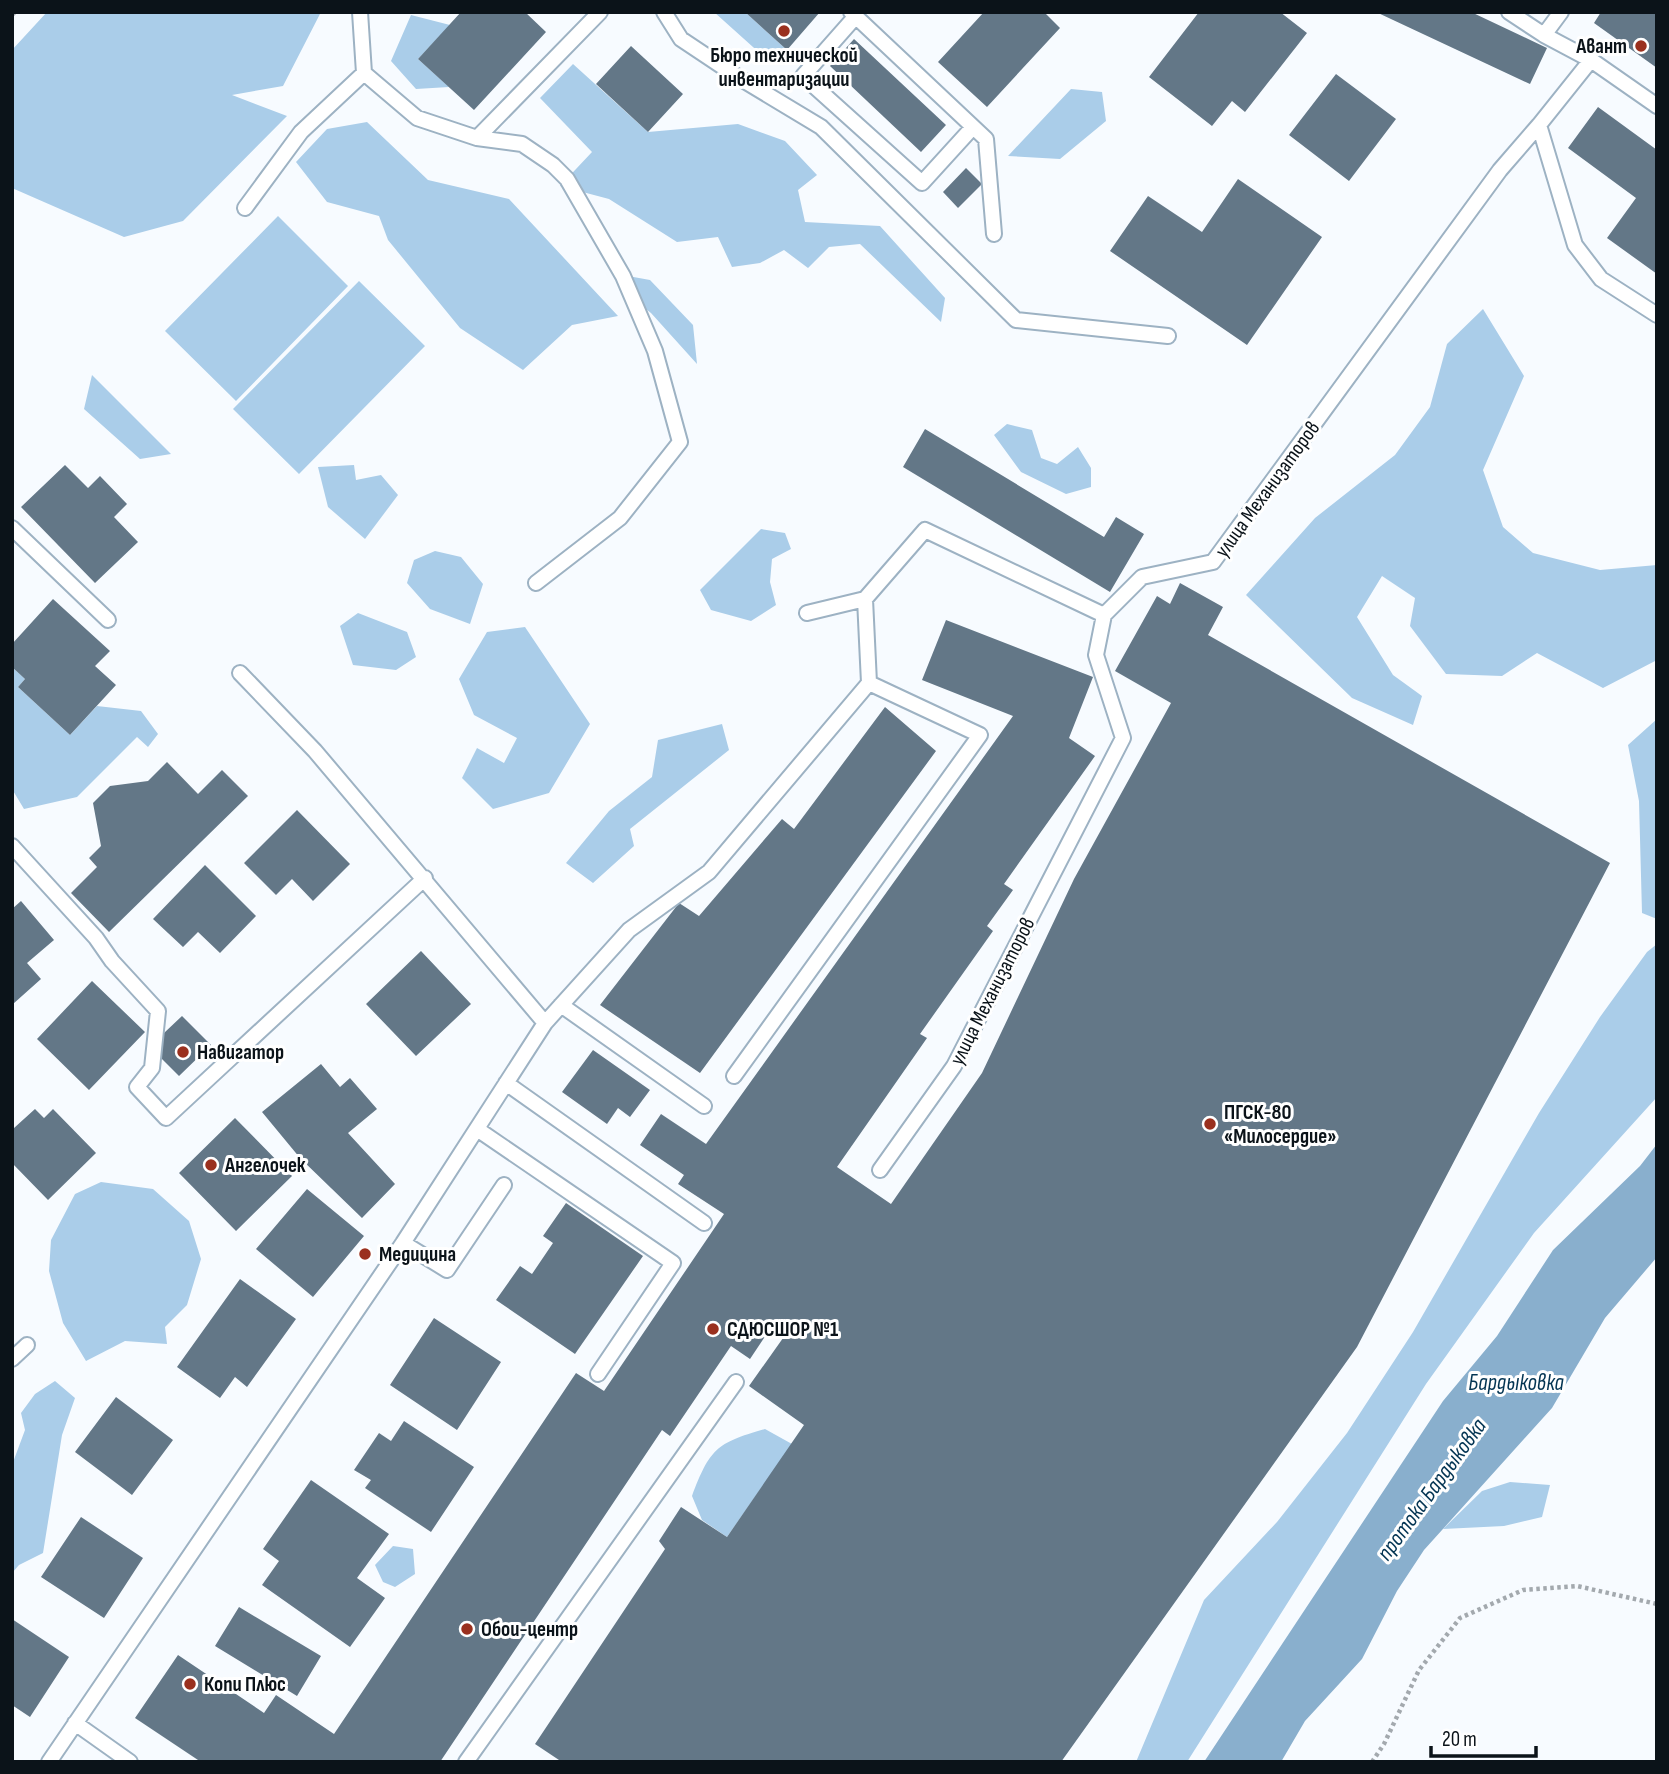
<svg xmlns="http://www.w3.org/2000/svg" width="1669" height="1774" viewBox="0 0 1669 1774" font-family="'Sofia Sans Condensed',sans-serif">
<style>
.green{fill:#aacde9}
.water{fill:#89afcd}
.building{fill:#637787}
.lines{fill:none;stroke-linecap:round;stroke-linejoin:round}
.lane-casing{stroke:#9db2c3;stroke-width:18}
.path{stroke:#a3a9ae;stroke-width:4.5;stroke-dasharray:3.5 3.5;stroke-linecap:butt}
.lane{stroke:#fff;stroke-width:14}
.poi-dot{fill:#9a301e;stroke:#fff;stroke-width:2.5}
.labels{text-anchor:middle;stroke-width:6;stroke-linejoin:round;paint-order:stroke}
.poi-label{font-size:21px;font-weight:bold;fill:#0b1319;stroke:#fff;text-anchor:start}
.street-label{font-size:21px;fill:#0b1319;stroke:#fff}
.water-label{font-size:23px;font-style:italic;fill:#043553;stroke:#fff}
</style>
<rect width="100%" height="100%" fill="#f7fbff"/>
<!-- green -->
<path class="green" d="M47,12H321L283,86L232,95L287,116L183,221L124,237L12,188V50Z
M714,12H745L787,50L763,56Z
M411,15L450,25L418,59L449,87L416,89L391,61Z
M573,64L648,132L738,124L785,141L817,175L798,190L805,222L880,226L945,298L941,322L860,244L829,247L808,268L784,250L760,263L732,267L718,237L677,242L609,199L560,186L592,152L540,98Z
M1071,89L1102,92L1106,121L1060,159L1008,156Z
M367,122L428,180L509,199L618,316L572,325L523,370L460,328L388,240L379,216L327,202L296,162L327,129Z
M278,216L348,286L236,401L165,331Z
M617,274L650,280L693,325L697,364L651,313L620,289Z
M359,281L425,346L299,474L233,409Z
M1483,309L1524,376L1483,470L1503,527L1533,553L1600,570L1657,565V660L1603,688L1537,653L1502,676L1446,674L1410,626L1415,598L1382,576L1357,617L1393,675L1422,696L1413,725L1352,698L1246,595L1315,518L1395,455L1430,407L1447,344Z
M92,375L171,454L140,459L84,409Z
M1007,424L1032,430L1041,458L1057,464L1078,447L1091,468V487L1066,494L1021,472L994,435Z
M354,465L356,480L381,475L398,495L365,539L328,507L318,467Z
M761,529L785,533L791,549L772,559L770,582L776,605L751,621L711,610L700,590Z
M435,551L461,557L483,584L470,624L430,609L407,583L414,560Z
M358,613L407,632L416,657L396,670L353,665L340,626Z
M525,627L590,724L549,793L493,809L462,778L477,748L504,763L517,738L474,715L459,679L487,632Z
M12,667L25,679L18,687L70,735L97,706L141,711L158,734L148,747L137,737L77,797L24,809L12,789Z
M1657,719V919L1642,913L1639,801L1628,745Z
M722,724L729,750L630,829L634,846L593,883L566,863L609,811L652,777L658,740Z
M1657,944V1097L1534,1233L1426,1384L1187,1762H1136L1204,1600L1277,1522L1347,1433L1413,1332L1539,1113L1600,1017L1647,952Z
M101,1182L153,1189L189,1221L201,1259L187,1305L165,1327L167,1344L125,1341L86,1361L63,1323L49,1271L51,1240L75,1194Z
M55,1381L75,1398L62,1435L43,1553L19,1565L12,1573V1465L25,1430L21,1413L35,1394Z
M765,1429L792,1444L727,1537L702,1520L692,1496C710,1449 716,1443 765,1429Z
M1510,1482L1550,1485L1542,1517L1504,1526L1443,1529L1482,1491Z
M393,1546L413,1549L415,1574L395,1587L383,1582L375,1565Z"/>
<!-- water -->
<path class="water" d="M1657,1144V1257L1605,1318L1552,1408L1424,1550L1397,1591L1362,1659L1305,1721L1281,1762H1204L1443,1401L1497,1336L1553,1250L1640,1166Z"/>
<!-- building -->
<path class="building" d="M461,12H525L546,32L474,110L418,59Z
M745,12H820L787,50Z
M984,12H1044L1060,28L987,107L938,62Z
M1199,12H1280L1307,33L1245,112L1232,101L1212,126L1149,77Z
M1376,12H1471L1547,48L1530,84Z
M1601,12H1657V68L1594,23Z
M854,39L946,125L921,152L830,66Z
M631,46L683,94L648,132L596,84Z
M1336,74L1396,119L1349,181L1289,135Z
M1598,107L1657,150V274L1607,238L1636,198L1568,148Z
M966,168L982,184L958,208L943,192Z
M1238,179L1322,237L1247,345L1110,251L1148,196L1202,232Z
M925,429L1104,537L1116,517L1144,534L1110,592L903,467Z
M65,465L88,488L100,476L127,504L114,517L138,542L95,583L21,507Z
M1180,583L1223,607L1208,635L1610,863L1357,1347L1061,1762H562L535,1744L665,1549L659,1541L681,1507L727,1537L804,1425L749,1386L788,1331L774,1323L750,1359L731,1346L670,1436L662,1430L440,1762H201L135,1718L178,1655L264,1713L276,1695L334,1734L576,1373L604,1391L724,1214L678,1184L684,1175L640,1145L661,1114L706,1144L1013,716L922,680L946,620L1093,677L1069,738L1095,756L1004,884L1013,890L987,926L993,931L920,1034L927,1038L837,1167L891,1204L982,1073L1074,879L1171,703L1115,671L1157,596L1170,604Z
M53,599L110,651L95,666L116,685L70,735L18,687L25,679L12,667V644Z
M885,707L936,751L700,1073L600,1005L679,903L699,916L782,819L794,829Z
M167,762L198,794L222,770L248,796L109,932L71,893L97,867L89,858L101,846L93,803L110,786L148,781Z
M297,810L350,864L313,901L292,879L276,895L244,863Z
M205,865L256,916L220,953L198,932L183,947L153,919Z
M21,901L54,940L27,963L41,979L13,1004L12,909Z
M421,951L471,1004L416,1056L366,1004Z
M92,981L145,1032L89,1090L37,1039Z
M182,1016L211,1045L179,1076L161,1058L164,1033Z
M593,1050L650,1090L630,1117L618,1108L607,1124L562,1092Z
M321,1064L340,1087L350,1078L377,1109L348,1133L395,1184L362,1218L300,1158L262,1112Z
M35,1109L44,1118L53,1109L96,1153L48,1200L12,1163V1126L14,1128Z
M235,1118L292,1176L236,1231L179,1173Z
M307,1189L364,1236L313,1297L256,1249Z
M566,1203L643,1256L575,1354L496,1300L520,1266L532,1274L553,1243L543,1236Z
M240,1279L296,1319L247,1387L235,1377L220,1398L177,1367Z
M434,1318L501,1362L457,1430L390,1385Z
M116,1397L173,1440L132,1495L75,1452Z
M404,1421L474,1467L431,1532L365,1488L371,1480L354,1470L379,1433L391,1441Z
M311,1480L389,1534L357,1578L385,1598L350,1647L262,1585L279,1561L263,1549Z
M81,1517L143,1558L104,1618L41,1577Z
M239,1607L321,1656L297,1696L215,1646Z
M12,1619L69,1657L30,1717L12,1705Z"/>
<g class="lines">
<defs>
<path id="lane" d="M360,12L364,73L417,118L477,138L522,144L553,165L567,179L623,276L655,351L680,442L620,518L536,583
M664,12L681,39L738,77L821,127L1016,320L1168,336
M851,12L986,139L994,234
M1509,12L1544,35L1591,60L1657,106
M856,16L803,76L922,183L973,127
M1544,35L1561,12
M1539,125L1575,245L1601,279L1657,315
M477,138L600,12
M245,208L301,132L364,73
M12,528L108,620
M807,613L865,599
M240,673L315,751L545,1023
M12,846L96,938L112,961L158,1011L152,1068L137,1087L166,1118L425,878
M561,1005L704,1106
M734,1076L980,735L869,683
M506,1083L704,1223
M477,1129L673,1263L598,1374
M880,1170L954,1066L1123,738L1096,655L1104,615L1142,577L1213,562L1500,170L1539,125L1591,60
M403,1243L447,1270L504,1185
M12,1359L27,1345
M75,1723L130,1762
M49,1762L403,1243L545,1023L629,930L709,872L869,683L865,599L925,530L1104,615
M466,1762L736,1382"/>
</defs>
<!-- lane casing -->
<use href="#lane" class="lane-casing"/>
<!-- path -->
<path class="path" d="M12,15L15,12
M1372,1762L1384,1744L1419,1670L1460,1618L1523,1590L1577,1586L1657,1604"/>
<!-- lane -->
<use href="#lane" class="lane"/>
</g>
<!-- markers -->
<g class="poi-dot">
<circle cx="784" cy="31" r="7"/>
<circle cx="1641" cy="46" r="7"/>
<circle cx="183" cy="1052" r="7"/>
<circle cx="1210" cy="1124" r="7"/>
<circle cx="211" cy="1165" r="7"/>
<circle cx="365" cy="1254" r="7"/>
<circle cx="713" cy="1329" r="7"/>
<circle cx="467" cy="1629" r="7"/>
<circle cx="190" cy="1684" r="7"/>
</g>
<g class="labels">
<!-- poi labels -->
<g class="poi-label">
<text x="1627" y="53" text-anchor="end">Авант</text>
<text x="784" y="62" text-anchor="middle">Бюро технической<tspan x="784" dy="24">инвентаризации</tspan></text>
<text x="197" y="1059">Навигатор</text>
<text x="1224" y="1119">ПГСК-80<tspan x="1224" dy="24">«Милосердие»</tspan></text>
<text x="225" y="1172">Ангелочек</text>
<text x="379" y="1261">Медицина</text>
<text x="727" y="1336">СДЮСШОР №1</text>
<text x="481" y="1636">Обои-центр</text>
<text x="204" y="1691">Копи Плюс</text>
</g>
<!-- street labels -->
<g class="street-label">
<text transform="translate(1267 489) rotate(-54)" y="7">улица Механизаторов</text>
<text transform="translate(992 991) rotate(-63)" y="7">улица Механизаторов</text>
</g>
<!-- water labels -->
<g class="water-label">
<text x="1516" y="1390">Бардыковка</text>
<text transform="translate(1431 1489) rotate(-54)" y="8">протока Бардыковка</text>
</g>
</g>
<!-- border -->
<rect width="1669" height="1774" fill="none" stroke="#0b1319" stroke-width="28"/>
<!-- scale -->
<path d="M1431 1746v10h105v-10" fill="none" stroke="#0b1319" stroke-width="3.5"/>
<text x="1442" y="1746" font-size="21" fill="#0b1319" stroke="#ffffff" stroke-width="5" paint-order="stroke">20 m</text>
</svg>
